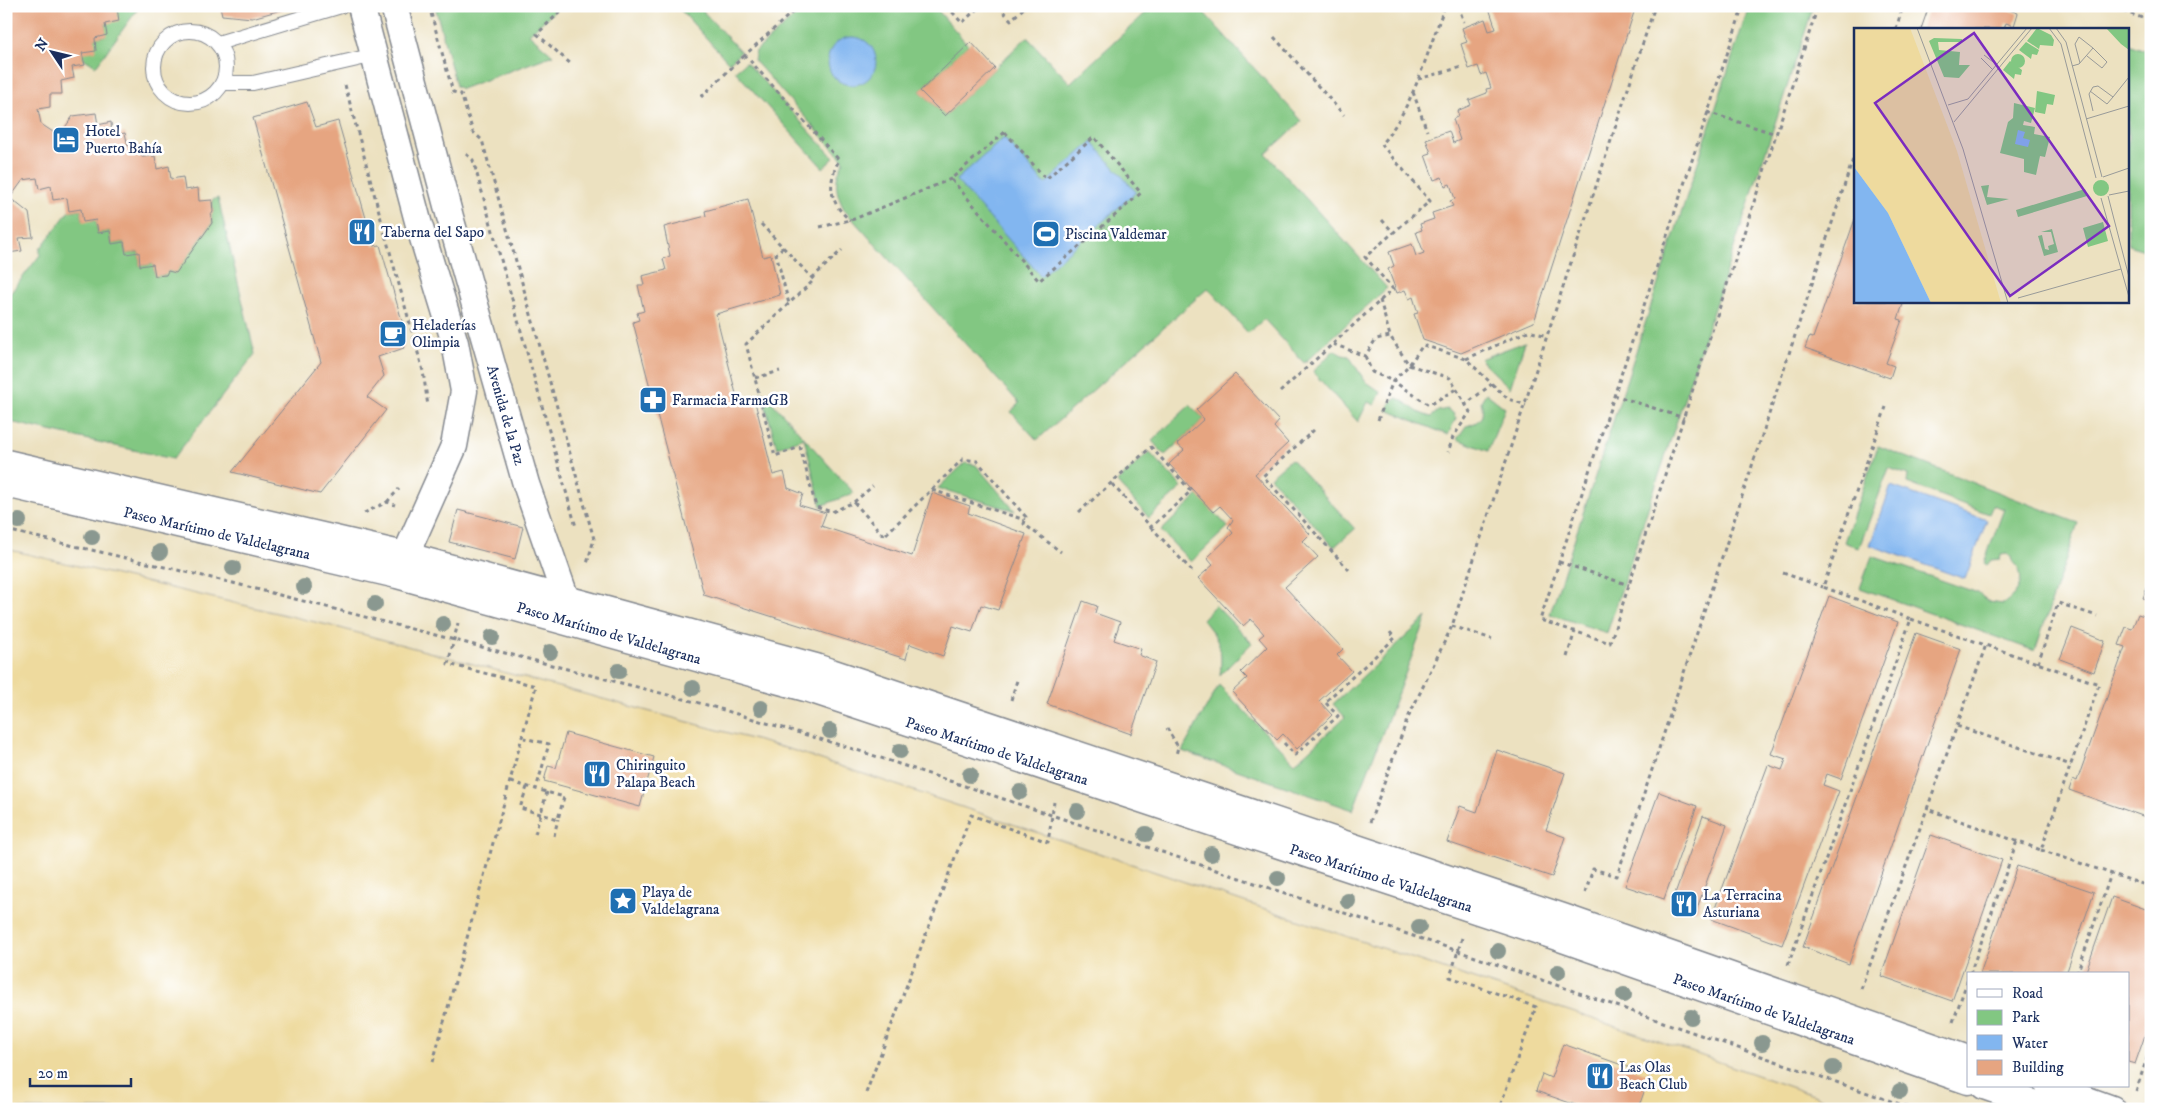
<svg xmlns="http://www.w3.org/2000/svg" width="2157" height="1115" viewBox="0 0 2157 1115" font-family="'IM FELL DW Pica',serif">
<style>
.green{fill:#82c782;stroke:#4e7b70}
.sand{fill:#eeda9e;stroke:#84847e}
.water{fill:#82b6f0;stroke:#4e72a7}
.building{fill:#e6a581}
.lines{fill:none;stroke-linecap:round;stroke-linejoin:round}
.lane-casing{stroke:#84888f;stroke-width:16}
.street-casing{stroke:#84888f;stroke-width:29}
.path{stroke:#84888f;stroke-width:3;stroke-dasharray:4 4;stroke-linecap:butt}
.lane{stroke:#fff;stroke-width:14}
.street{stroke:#fff;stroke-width:26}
.tree{fill:#8a9890}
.labels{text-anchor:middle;stroke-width:5;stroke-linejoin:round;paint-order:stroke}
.poi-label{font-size:15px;fill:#1b2f5e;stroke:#fff;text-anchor:start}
.street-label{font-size:15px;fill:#1b2f5e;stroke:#fff}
.inset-road{fill:none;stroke:#989a99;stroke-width:1}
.view{fill:#7b2cbf;fill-opacity:0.15;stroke:#7b2cbf;stroke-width:2.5}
.inset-edge{fill:none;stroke:#1b2f5e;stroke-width:2.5}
</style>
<rect width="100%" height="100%" fill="#fff"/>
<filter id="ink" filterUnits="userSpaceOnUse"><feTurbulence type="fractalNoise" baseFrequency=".02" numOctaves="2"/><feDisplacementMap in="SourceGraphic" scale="10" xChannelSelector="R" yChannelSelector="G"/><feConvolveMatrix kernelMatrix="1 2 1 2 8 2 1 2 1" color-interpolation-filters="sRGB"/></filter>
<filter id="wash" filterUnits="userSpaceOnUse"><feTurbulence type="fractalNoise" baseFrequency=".0096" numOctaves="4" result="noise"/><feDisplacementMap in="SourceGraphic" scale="20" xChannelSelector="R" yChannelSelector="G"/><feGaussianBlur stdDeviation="1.12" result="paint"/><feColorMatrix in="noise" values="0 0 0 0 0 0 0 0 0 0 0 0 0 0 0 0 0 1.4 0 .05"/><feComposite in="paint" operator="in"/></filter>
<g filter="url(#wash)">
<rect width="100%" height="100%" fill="#ece1c0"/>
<!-- green -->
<path class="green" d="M130,6H140L96,66L83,58L82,53L95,38L106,35L105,24L117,8Z
M435,6H560L529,34L553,55L461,89L456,86Z
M677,6H698L741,52L729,63Z
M806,6H934L968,45L920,91L945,116L1027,37L1070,83L1153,6H1198L1302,121L1266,154L1387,288L1304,363L1264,319L1248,333L1208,288L1037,440L1011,412L1019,403L845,211C835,192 833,180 844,161L754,60L756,51Z
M1749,6L1813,8L1607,633L1550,614Z
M2128,44L2151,52V252L2128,245Z
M746,62L834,158L823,168L735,71Z
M218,198L255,354L173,459L6,421V299L40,255V249L69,211L81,209L83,221L96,220L98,233L110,231L112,244L124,242L126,254L139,252L140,266L153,264L155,276L165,275L168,271L176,272L212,223L211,215L213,212L212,200Z
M1525,342L1510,388L1480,359Z
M1334,350L1342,355L1349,356L1365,381L1381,392L1375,405L1368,402L1358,422L1313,372Z
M761,390L854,493L821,506L804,438L777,448Z
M1486,393L1505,408L1488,451L1457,439L1466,426C1481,422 1485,417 1481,401Z
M1397,398C1413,406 1413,412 1431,417L1438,411L1447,409L1453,413L1456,418L1448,435L1387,410L1392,401Z
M1190,405L1204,419L1165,455L1152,441Z
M1878,446L2078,523L2035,651L1860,588L1872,556L1978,593L1989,602L2003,604C2013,597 2025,585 2019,570C2016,564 2012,564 2011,557L2007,554L2001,555L2000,559L1991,560L1987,565L1984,563L2004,509L1993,505L1989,514L1907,483L1908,475L1889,468L1859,548L1844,542Z
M1149,452L1182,487L1149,518L1117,482Z
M1291,459L1355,529L1334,547L1270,477Z
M965,463L976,465L1015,511L938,488Z
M1198,495L1228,527L1191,562L1161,531Z
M1215,605L1252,643L1220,675C1223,648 1219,639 1202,619Z
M1427,617L1353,810L1182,751L1219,685L1295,763L1345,717L1333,704Z"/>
<!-- sand -->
<path class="sand" d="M6,549L336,627L792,750L1688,1051L1853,1109H6Z"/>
<!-- water -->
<path class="water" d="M828 61a24 24 0 1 1 48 0a24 24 0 1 1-48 0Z
M1004,138L1045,184L1092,142L1136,192L1041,276L956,180Z
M1891,486L1987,520L1965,579L1870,545Z"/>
<g id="blocks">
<!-- building -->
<path class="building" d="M10,6H123L117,8L119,21L105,24L107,35L95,38L96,51L82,53L85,65L72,67L74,78L61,81L62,94H50V107L38,109L41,124L59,136L73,116L96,113L98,125L111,122L112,136L125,133L128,146L140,145L142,157L155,156L157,169L169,166L171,179L183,177L185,190L198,188L199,201L212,200L213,212L211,215L212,223L176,273L168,271L166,275L155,276L153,264L140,266L139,252L126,254L124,242L112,244L110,231L98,233L96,220L83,222L81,209L69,211L67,198L53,200L51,186L39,189L37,178L23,180L10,198L29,213L33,237L19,238L22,251L8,253L10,266H6V16L11,15Z
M220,6H292V7L252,18L222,15Z
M1492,6H1636L1534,322L1461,353L1423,340L1414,314L1418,313L1413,297L1409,299L1405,290L1397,293L1388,269L1394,266L1389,252L1412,244L1416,256L1424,253L1416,232L1422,230L1420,224L1434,219L1432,213L1453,206L1450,201L1455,199L1450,184L1445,186L1442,177L1434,180L1425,155L1431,153L1426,139L1449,131L1453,143L1460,140L1453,119L1459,116L1457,111L1471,105L1469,100L1487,93L1486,89L1491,88L1486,73L1481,75L1478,66L1469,69L1461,44L1467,42L1462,28L1485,19L1489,31L1496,29L1489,8Z
M1929,6H1997L2018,13L2014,26L2006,23L2004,29H1921Z
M971,42L995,68L945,116L920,91Z
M307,102L316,127L338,121L374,246L380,245L404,328L399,330L404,348L378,357L384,376L367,397L386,410L320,494L232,472L321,362L253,118Z
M748,199L763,257L771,255L780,295L716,314L739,406L755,402L773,475L784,472L788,488L803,494L799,505L826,513L821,526L912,556L932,493L970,506L968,513L1026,534L998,610L981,605L972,632L953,626L943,656L910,644L906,659L704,595L633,322L639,320L637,313L644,311L638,285H644L642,276L666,270L663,259L670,256L664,227L706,216L705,211Z
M1855,219L1856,301H1904L1898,319L1902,320L1886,363L1894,366L1890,378L1805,348L1809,337L1813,338Z
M1235,374L1279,421L1274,427L1288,443L1255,474L1310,534L1303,541L1318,557L1285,587L1343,649L1337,655L1352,671L1319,701L1332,715L1297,749L1283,734L1277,740L1232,692L1247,678L1241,672L1267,647L1259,638L1264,634L1251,619L1243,626L1198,578L1213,565L1207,558L1233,533L1228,527L1233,520L1220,506L1213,512L1169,464L1184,450L1177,444L1204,419L1196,410Z
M458,510L523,527L515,559L449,542Z
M2151,577L2150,805L2151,819L2069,790L2073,779L2077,781L2125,647L2119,645L2126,627L2132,629L2138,614L2144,616L2149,600L2143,598Z
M1829,596L1898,622L1841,779L1827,774L1823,785L1839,791L1782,945L1711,919L1768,765L1782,770L1784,765L1786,759L1771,754Z
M1083,601L1097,606L1095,613L1120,622L1114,640L1141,649L1139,655L1156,662L1131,734L1047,704Z
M2072,628L2105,641L2094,672L2060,659Z
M1916,633L1961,649L1849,964L1803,947Z
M566,733L654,757L640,807L544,781L548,766L556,768Z
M1497,750L1565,773L1546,830L1565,837L1552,877L1447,842L1460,806L1477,812Z
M1659,792L1697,806L1664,899L1625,886Z
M1703,816L1727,825L1696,911L1672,902Z
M1931,835L2002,860L1952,1001L1881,976Z
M2017,866L2094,892L2066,974H1980Z
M2112,897L2151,911V1018L2135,1064L2128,1062V974H2085Z
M1563,1044L1650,1075L1638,1109H1587L1536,1091L1542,1074L1551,1078Z"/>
</g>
</g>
<g filter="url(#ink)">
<use href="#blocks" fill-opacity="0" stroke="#84888f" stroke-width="1"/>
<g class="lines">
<defs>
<path id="lane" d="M154 67a36 36 0 1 1 72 0a36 36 0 1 1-72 0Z
M218,43L341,6
M223,83H253L375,55"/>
<path id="street" d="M361,6L419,225L455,343L464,391L454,446L398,572
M394,6L450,217L526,484L566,599L562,611
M6,463L404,555L816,667L1563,917L1968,1059
M6,484L397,575L809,689L1557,937L1968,1081
M1984,1086L2049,1109
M2048,1086L2112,1109"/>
</defs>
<!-- lane casing -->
<use href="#lane" class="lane-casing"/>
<!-- street casing -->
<use href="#street" class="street-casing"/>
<!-- path -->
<path class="path" d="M429,6L453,92L461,94L473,132L482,140L594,539L587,564
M566,6L537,34L572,65
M799,6L745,55L839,160C827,183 829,203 850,220
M947,6L962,23L980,6
M998,6L1011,20L1026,6
M1458,6L1464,22
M1743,6L1540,620L1610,643L1818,6
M2108,6L2151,21
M1896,29L1903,6
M1274,37L1344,115
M1418,79L1462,67
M345,85L385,234
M1413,92L1427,131
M701,97L745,55
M1707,112L1776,134
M1005,132L1046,179L1094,137L1141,193L1039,281L951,179Z
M466,154L473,160L576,527
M1382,220L1394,233
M761,224L814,280L746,344L775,456L800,447L816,507L832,512L854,502L884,536L963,459L977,461L1026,517L1024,524L1061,552
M820,227L854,219L951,179
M391,233L385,234L423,371L428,406
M783,247L776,254L789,304
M812,278L842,250
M1380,300L1390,336L1409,365L1450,378L1470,412L1453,437L1448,452
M1333,344L1365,356L1376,339L1390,336
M1365,356L1372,372L1393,381L1409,365L1423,345L1466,359L1492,384L1466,404
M1466,359L1528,331L1547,336
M755,378L780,371
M1492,384L1508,399L1526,405
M1280,392L1393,289L1365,257L1430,201L1381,144C1414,107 1427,52 1445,6
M1614,395L1684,418
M1378,420L1393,381L1429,405L1456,389
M1314,430L1263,476L1349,570
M932,490L1025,520
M387,502L399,489
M854,502L873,486
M1079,512L1151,447L1191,491L1151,527L1111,483
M364,513L387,502L395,505
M1151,527L1193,572
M6,530L233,583L707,705L863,752L1458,951L1914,1109
M1559,562L1629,585
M1783,573L1823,587
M1911,619C1974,641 2036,663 2099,684L2041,850L1927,809L1986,645
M1452,626L1492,639
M1567,657L1575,631
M2038,663L2058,603L2097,616
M1011,700L1018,677
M1957,726L2071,765
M1167,728L1178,747L1176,755
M1284,743L1295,755L1338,716L1325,702L1395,638L1389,631
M511,782L536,789L549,744L524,738
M527,787L520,808L558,819L564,797L536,789
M1370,822L1407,720L1452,626L1655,6
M535,834L547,792
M554,836L558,819
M2041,850L2151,887
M1585,893L1593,869L1617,876L1856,150
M1462,938L1450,977L1536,1007L1499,1109
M1788,965L1911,619L1823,587L1886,407
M1970,974L2017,841
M2077,974L2111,874
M1861,989L1927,809
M1953,1022L1968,979
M433,1062L536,686L448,664L458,623
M2136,1091L2151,1046
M866,1093L971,815L1048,842L1054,802
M2142,1105L2151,1108"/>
<!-- lane -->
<use href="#lane" class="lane"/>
<!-- street -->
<use href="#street" class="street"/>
</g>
<!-- trees -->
<g class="tree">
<circle cx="19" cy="521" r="8"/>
<circle cx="92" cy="537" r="8"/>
<circle cx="160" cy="552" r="8"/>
<circle cx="233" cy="568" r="8"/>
<circle cx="304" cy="587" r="8"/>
<circle cx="375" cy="604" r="8"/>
<circle cx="443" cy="624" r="8"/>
<circle cx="492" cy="637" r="8"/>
<circle cx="550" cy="652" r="8"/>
<circle cx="619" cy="671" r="8"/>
<circle cx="693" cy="688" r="8"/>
<circle cx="761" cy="708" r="8"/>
<circle cx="830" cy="731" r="8"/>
<circle cx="900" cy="751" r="8"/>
<circle cx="970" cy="775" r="8"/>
<circle cx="1020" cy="792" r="8"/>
<circle cx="1077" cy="811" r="8"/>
<circle cx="1146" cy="834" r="8"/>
<circle cx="1211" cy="854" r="8"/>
<circle cx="1278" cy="878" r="8"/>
<circle cx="1348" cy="901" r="8"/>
<circle cx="1419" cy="927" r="8"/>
<circle cx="1498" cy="951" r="8"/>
<circle cx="1558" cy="972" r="8"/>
<circle cx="1624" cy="995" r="8"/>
<circle cx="1691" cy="1017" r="8"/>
<circle cx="1762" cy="1043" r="8"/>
<circle cx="1833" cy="1068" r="8"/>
<circle cx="1900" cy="1091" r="8"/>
</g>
</g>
<!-- icons -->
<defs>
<symbol id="hotel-square" viewBox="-11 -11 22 22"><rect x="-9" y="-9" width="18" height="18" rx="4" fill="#1f6fb2" stroke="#fff"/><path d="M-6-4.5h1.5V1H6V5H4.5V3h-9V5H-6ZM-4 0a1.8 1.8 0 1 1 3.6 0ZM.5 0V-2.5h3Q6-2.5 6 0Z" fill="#fff"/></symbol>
<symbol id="restaurant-square" viewBox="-11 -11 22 22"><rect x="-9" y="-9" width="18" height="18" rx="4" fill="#1f6fb2" stroke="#fff"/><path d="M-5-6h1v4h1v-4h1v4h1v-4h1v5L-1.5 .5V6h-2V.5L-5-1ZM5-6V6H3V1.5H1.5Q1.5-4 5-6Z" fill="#fff"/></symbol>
<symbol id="stadium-square" viewBox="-11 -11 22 22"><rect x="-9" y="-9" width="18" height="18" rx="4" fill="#1f6fb2" stroke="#fff"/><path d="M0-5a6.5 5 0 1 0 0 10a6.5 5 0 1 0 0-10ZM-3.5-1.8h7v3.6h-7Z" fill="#fff"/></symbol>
<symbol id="cafe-square" viewBox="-11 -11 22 22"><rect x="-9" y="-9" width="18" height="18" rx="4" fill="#1f6fb2" stroke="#fff"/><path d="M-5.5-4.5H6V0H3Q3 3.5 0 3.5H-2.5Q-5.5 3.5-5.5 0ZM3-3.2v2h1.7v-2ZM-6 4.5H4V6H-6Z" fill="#fff"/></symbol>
<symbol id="pharmacy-square" viewBox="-11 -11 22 22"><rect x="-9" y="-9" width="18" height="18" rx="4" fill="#1f6fb2" stroke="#fff"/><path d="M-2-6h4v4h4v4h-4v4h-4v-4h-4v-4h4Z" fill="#fff"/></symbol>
<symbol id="sight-square" viewBox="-11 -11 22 22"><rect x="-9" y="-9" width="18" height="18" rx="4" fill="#1f6fb2" stroke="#fff"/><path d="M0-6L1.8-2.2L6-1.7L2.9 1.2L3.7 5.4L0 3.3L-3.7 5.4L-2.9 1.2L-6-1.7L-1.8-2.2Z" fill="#fff"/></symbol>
</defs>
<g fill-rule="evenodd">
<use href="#hotel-square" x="50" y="124" width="32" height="32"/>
<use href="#restaurant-square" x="346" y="216" width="32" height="32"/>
<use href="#stadium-square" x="1030" y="218" width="32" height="32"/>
<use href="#cafe-square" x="377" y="318" width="32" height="32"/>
<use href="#pharmacy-square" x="637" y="384" width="32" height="32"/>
<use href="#restaurant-square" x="581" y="758" width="32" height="32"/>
<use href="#sight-square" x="607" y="885" width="32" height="32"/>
<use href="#restaurant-square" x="1668" y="888" width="32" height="32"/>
<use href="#restaurant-square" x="1584" y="1060" width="32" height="32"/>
</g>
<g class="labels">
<!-- poi labels -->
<g class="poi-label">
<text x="85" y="136">Hotel<tspan x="85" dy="17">Puerto Bahía</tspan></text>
<text x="381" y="237">Taberna del Sapo</text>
<text x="1065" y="239">Piscina Valdemar</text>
<text x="412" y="330">Heladerías<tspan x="412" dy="17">Olimpia</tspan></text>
<text x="672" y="405">Farmacia FarmaGB</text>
<text x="616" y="770">Chiringuito<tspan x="616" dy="17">Palapa Beach</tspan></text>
<text x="642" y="897">Playa de<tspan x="642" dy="17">Valdelagrana</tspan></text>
<text x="1703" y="900">La Terracina<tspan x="1703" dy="17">Asturiana</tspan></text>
<text x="1619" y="1072">Las Olas<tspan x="1619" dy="17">Beach Club</tspan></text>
</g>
<!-- street labels -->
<g class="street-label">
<text transform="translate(506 415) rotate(74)" y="5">Avenida de la Paz</text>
<text transform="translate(217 533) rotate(13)" y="5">Paseo Marítimo de Valdelagrana</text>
<text transform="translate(609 633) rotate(16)" y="5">Paseo Marítimo de Valdelagrana</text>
<text transform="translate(997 751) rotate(18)" y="5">Paseo Marítimo de Valdelagrana</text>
<text transform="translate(1381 878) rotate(18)" y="5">Paseo Marítimo de Valdelagrana</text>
<text transform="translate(1764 1009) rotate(19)" y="5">Paseo Marítimo de Valdelagrana</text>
</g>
</g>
<!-- overview -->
<g transform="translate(1854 28)">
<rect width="275" height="275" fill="#ece1c0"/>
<path d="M183,0L197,7L200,12L199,18L186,17L185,21L173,13ZM252,0H275V22L267,16ZM80,10L108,11V14H84L85,22L106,24L105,37H116L105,50L90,49L75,13ZM172,14L185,22L183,27L178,26L177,31L165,22ZM157 33a7 7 0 1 1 14 0a7 7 0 1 1-14 0ZM156,33L168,42L167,47L161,46L160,51L149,42ZM183,63L201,67L199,77L193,76L191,86L181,84ZM160,75L181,80L177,95L170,93L169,97L181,99L180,106L196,109L191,129L186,128L182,147L170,144V131L146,125L154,94L159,90ZM239 160a8 8 0 1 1 16 0a8 8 0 1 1-16 0ZM135,157L133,169L155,171L133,177L127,158ZM231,161L233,168L164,189L162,182ZM249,194L254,213L234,219L229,200ZM198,201L204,224L190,228L184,208L188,207L191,221L195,222L194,218L200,216L197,204H187Z" fill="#82c782"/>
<path d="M0,0H56L103,123L147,275H77L34,185L0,139Z" fill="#eeda9e"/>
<path d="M164,102L171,104L169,110L176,112L174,119L161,116ZM0,139L34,185L77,275H0Z" fill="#82b6f0"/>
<path class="inset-road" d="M63,0L109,121L154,275M195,0L207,16L242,150M202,0L212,14L248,149M130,27L143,37M233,28L248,40L253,34L239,20M127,30L139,42M218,38L225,36L239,20L225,9L221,16L226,35M236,63L253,76L259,69M94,77L114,71L173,0M239,83L235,66L239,59L244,58L259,69L275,49M232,91L275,78M100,94L178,0M249,149L275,140M255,167L275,163M254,168L275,249M247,170L275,269M164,270L267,241"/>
<path class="view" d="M120,5L255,198L156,268L21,75Z"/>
<rect width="275" height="275" class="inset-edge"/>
</g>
<!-- margin -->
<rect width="2157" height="1115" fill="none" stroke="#fff" stroke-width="25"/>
<!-- legend -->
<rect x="1967" y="972" width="162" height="115" fill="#ffffff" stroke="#a4acbf"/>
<rect x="1977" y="989" width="25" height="8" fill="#ffffff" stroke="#a4acbf"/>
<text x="2012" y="998" font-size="15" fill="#1b2f5e">Road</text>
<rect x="1977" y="1010" width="25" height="15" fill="#82c782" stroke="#a4acbf"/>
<text x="2012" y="1022" font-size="15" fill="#1b2f5e">Park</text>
<rect x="1977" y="1035" width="25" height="15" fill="#82b6f0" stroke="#a4acbf"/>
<text x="2012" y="1048" font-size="15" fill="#1b2f5e">Water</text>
<rect x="1977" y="1060" width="25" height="15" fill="#e6a581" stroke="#a4acbf"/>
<text x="2012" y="1072" font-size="15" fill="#1b2f5e">Building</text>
<!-- north arrow -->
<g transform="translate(52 52) rotate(305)" stroke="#ffffff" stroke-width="4" paint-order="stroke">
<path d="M0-4L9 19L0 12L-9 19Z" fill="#1b2f5e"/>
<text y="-8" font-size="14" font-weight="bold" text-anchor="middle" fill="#1b2f5e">N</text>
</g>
<!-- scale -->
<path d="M30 1078v8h101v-8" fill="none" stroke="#1b2f5e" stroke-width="2.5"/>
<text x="38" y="1078" font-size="15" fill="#1b2f5e" stroke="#ffffff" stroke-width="4" paint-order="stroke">20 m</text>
</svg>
